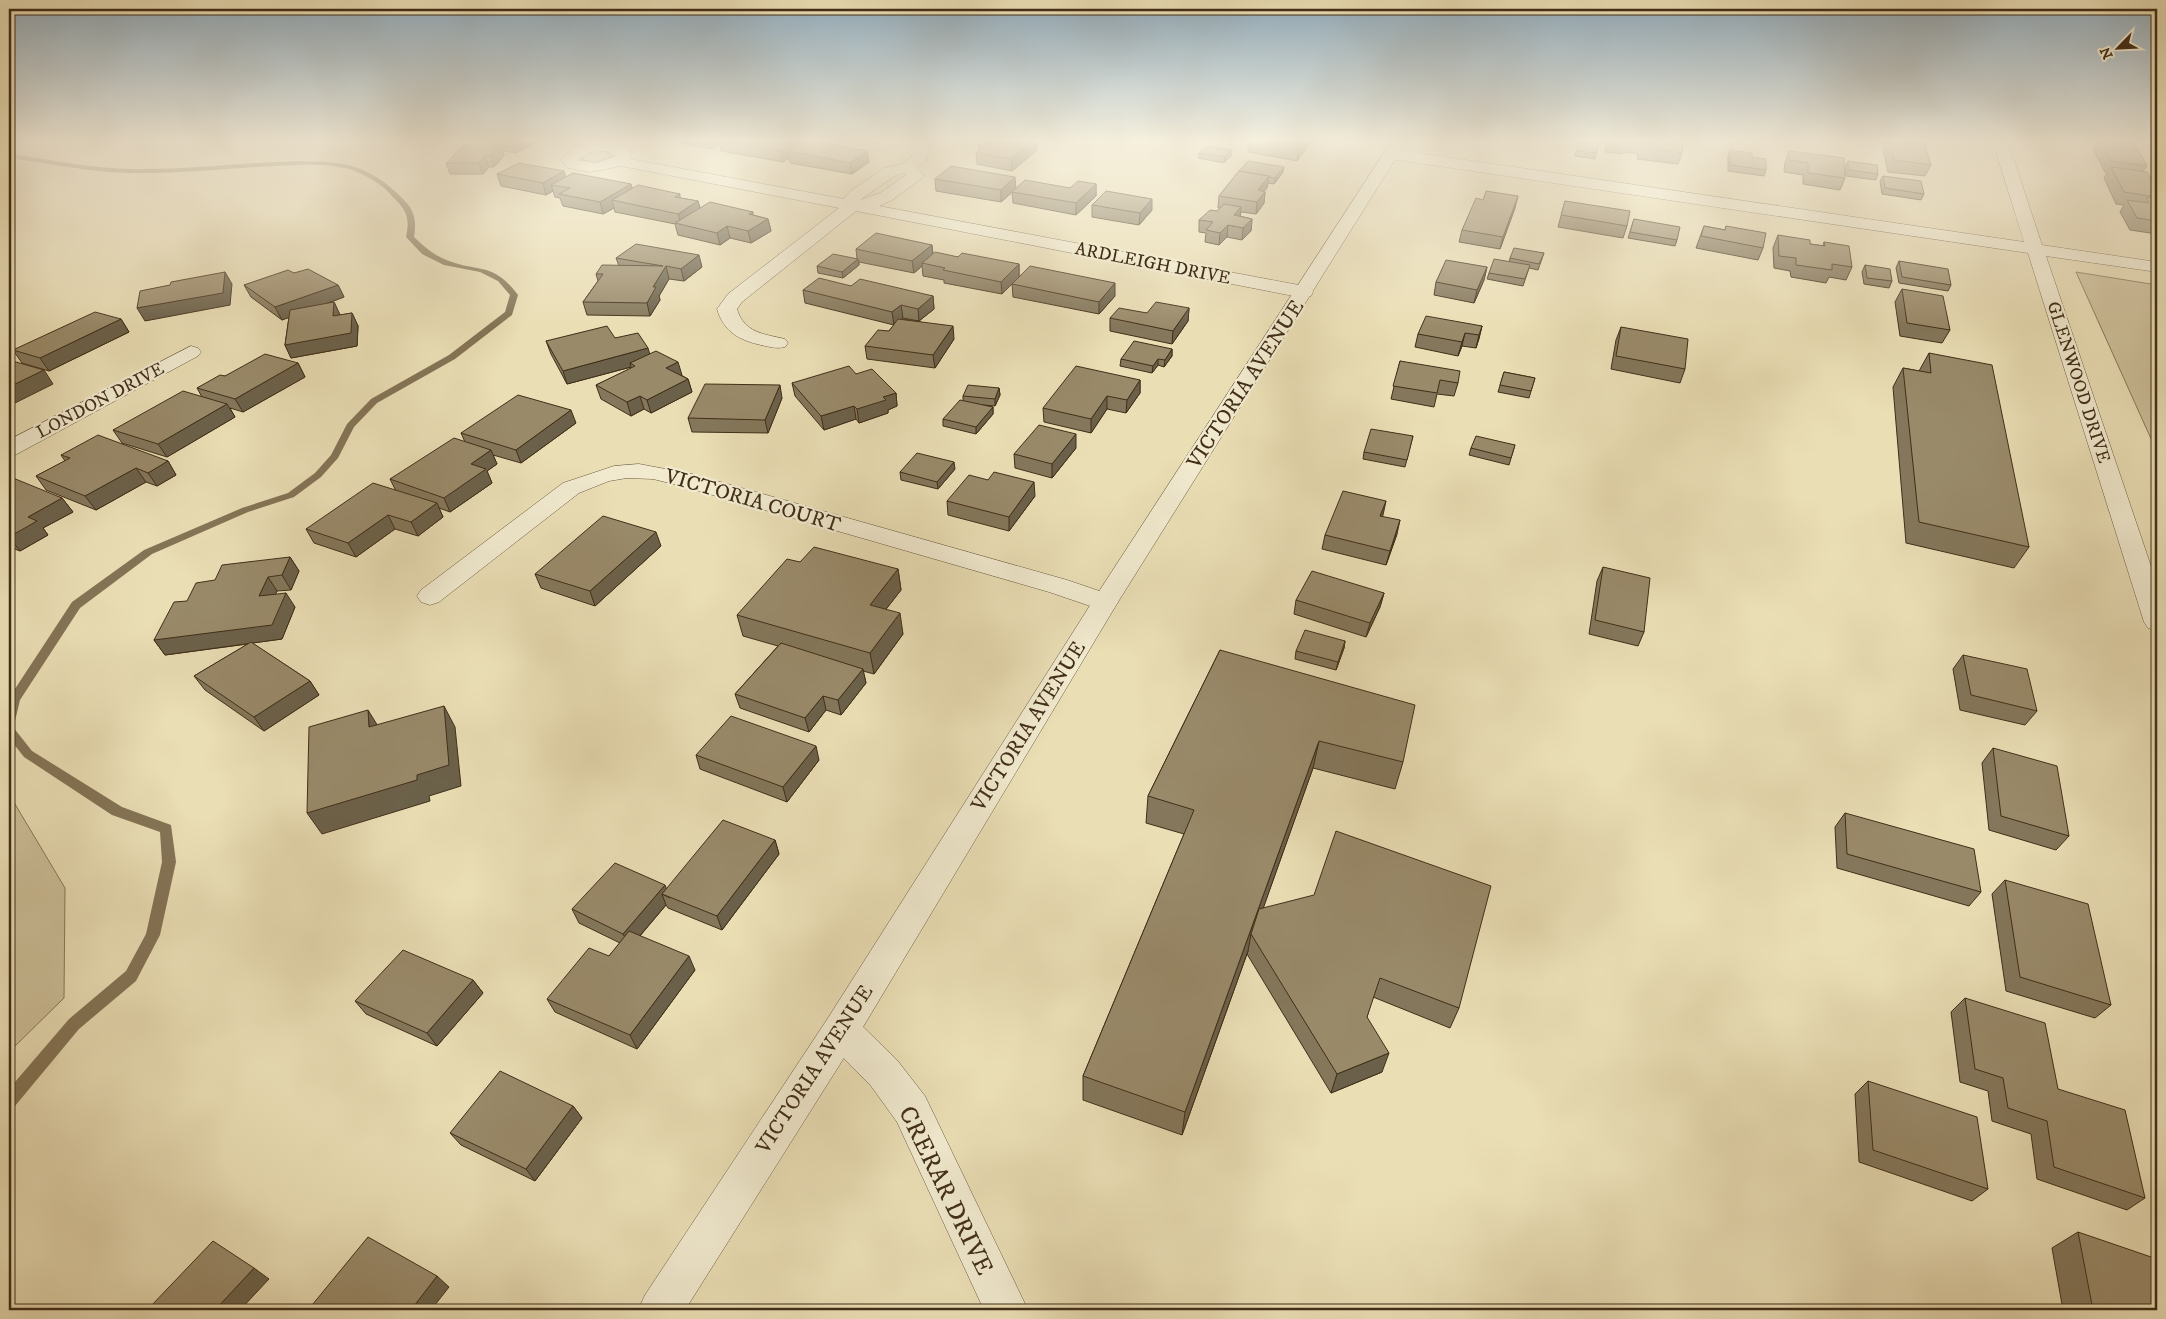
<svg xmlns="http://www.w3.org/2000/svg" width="2166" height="1319" viewBox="0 0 2166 1319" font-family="'IM FELL DW Pica',serif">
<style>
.green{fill:#cdc09a;stroke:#877759}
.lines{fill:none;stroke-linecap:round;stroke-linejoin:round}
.stream{fill:#847456;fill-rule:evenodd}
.minor-casing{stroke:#6b5a3f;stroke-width:1}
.tertiary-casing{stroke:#6b5a3f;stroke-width:1}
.minor{fill:#f1eacf;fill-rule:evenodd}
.tertiary{fill:#f1eacf;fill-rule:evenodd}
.wall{fill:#84775b;stroke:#412e18;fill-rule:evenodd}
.shaded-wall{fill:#6b614a;stroke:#412e18}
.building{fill:#998a6a;stroke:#412e18}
.labels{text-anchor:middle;stroke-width:4.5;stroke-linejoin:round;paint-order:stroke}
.far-street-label{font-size:18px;fill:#412e18;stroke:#f1eacf}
.street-label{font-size:21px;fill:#412e18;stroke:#f1eacf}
.near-street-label{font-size:25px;fill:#412e18;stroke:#f1eacf}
</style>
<rect width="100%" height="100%" fill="#eadeb5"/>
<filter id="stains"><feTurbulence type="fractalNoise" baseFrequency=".004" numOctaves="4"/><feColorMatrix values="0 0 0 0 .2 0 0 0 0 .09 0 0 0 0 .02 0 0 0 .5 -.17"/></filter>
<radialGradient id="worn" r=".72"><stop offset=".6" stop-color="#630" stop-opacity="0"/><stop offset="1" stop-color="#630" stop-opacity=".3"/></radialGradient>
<!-- green -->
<path class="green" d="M597,151H606L613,156L595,163L581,159L587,154Z
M2076,272L2157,285V452Z
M9,794L65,888L64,998L9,1052Z"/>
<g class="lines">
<!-- stream -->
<path class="stream" d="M9,154C50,159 91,169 133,169C181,170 229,164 277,162C301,161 329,160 352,166C370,171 387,183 400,196C414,209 417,218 414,237C424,247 435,256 449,261C482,273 493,262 518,295L512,315L455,359L377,403L354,427L338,458L321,477L294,497L248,512L152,554L80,608L20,700L15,721L13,724L9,725V698L72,602L144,550L242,508L288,493L315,473L331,455L347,424L371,399L449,355L505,312L510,295L498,281L480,272L444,265L422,254L406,237C410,218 407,211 393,197C382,184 365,174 349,169C326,163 300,165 277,166C228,168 179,174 129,173C89,172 49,163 9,158Z
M9,726L13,727L32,751L122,807L171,825L176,862L160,935L136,981L79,1029L15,1106L9,1109V1089L69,1019L126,971L146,934L162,862L160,832L112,815L24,757L9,738Z"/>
<defs>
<path id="minor" d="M593,142C606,142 623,141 632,152L630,159L844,199L849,192L885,168L902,164L911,158L916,142H931L926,160L917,168L924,175L922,178L892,200L879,206L1304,286L1311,288L1313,292L1311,296L1304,298L856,211L742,302L737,309C744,333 764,334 785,339L788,343L785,347C777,349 770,347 761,345C739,340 724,332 717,309L728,294L839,208L621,166L590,172L568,168L561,160L574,148ZM603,151L613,152L616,156L596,163L577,160L591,152ZM904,173L906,175L880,193L860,200L896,175Z
M1993,142H2008L2042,245L2157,262V272L2046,256L2157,584V631L2148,628L2144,622L2028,253L1391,159L1383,154L1391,149L2024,242Z
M191,346L198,348L201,352L198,356L17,454L9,456V440Z
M639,464L692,474L1067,580L1114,596L1118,602L1114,608L1105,611L1049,592L678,485L653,479L627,478L609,481L579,493L439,602L430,605L421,602L417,596L421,590L563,483L614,466Z
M841,1013L854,1018L897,1060L925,1096L1028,1310H984L897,1122L871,1086L828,1042L823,1030L828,1018Z"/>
<path id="tertiary" d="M1391,142H1406L1118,602L854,1042L685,1310H638L645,1295L828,1018L1096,596Z"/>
</defs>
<!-- minor casing -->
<use href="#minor" class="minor-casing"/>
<!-- tertiary casing -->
<use href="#tertiary" class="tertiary-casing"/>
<!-- minor -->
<use href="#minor" class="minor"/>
<!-- tertiary -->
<use href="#tertiary" class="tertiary"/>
</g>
<!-- wall -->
<path class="wall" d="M536,142L516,153L503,151L504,156L494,167H489L483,174H450L446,163L491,145V143Z
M676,142H801V143L869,162L852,174L790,163L789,158L783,162L721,151L720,144L712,149Z
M979,142H1037V150L1012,171L977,164L976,153L979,150Z
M1248,142H1311L1297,161L1248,152Z
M1579,142L1599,143L1595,159L1575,156Z
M1607,142H1683L1682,153L1678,164L1637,159L1638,154L1622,152V154L1605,152Z
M1879,142L1924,143L1931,165L1925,176L1888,172L1883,149L1886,143Z
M2097,142H2130L2147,166L2143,171L2157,189V234L2130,230L2120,212L2124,205L2116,204L2104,178L2107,173L2105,172L2093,150Z
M1730,150L1752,157L1766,170L1764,176L1728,171V156Z
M1789,151L1845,178L1840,190L1803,184V175L1784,172L1785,162Z
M1199,153L1231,156L1224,163L1198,158Z
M1848,161L1878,174L1876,180L1846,176L1845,167Z
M1238,172H1283L1274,184L1268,183L1267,188L1264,191L1265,192L1264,203L1256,214L1241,212L1240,216L1252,219L1251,231L1242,240L1227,237L1219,245L1205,242L1206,233L1199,232V220L1217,211L1220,208H1218L1219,196Z
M497,174L566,177L631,184L632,188L680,194V198L698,201L700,208L753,212V215L768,219L771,231L751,243L730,238L720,245L678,235L675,224L615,212L614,208L603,214L563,206L560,198L555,197L553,191L546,195L501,186Z
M1883,176L1924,194L1921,200L1882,194L1880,181Z
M935,179L1016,189L1070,188L1096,184V196L1076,215L1013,203L1012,192L1001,202L936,191Z
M1565,201L1627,226L1623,238L1558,227Z
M1092,205L1152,210L1139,225L1092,217Z
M1515,208L1500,249L1459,242L1462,230Z
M1634,219L1677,240L1675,246L1628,238Z
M1704,226L1725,230L1726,226L1763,248L1758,260L1696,248Z
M1778,235L1810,244L1823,246L1824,242L1852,267L1846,280L1829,277L1826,283L1791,277L1790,271L1774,268L1773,248Z
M932,245L933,254L1019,264V277L1002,294L944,283V280L923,276L922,266L914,273L859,262V265L843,278L818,273L817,266L857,259L856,249Z
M1544,253L1538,270L1529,268L1523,286L1487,279L1489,273L1509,262L1510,258Z
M616,258L702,267L684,281L669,279L659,296L660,300L650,316L587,315L583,302L598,281L596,274L619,266Z
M1899,261L1951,285L1948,291L1899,283L1896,268Z
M1865,265L1892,281L1889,288L1864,284L1862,272Z
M1487,267L1484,280L1474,303L1434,295L1436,282Z
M294,273L338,285L344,297L328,303L334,302L340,315L352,313L358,326L357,346L291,358L285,345L289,317L282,320L251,297L244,285Z
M1012,284L1115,296L1099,314L1013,297Z
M851,286L933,296L934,309L919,321L954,339L935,368L867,359L865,346L889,331L894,325L805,303L803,290ZM903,318L919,321L901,319Z
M1902,289L1950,330L1942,343L1900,336L1895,302Z
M1189,308L1188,321L1172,344L1110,331V318Z
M121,319L129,332L49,371L22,363L13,350Z
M1482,326L1476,348L1462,346L1458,356L1415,347L1418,334Z
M1621,327L1685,369L1680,383L1611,369L1616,340Z
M615,338L650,354L682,375H681L688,379L692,392L651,413L644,409L631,416L601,399L596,385L632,368L631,367L567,384L551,354L546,341Z
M1172,349V356L1164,367L1158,365L1152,373L1120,366L1121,359Z
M1929,353L2029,547L2014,568L1906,543L1893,387L1903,368L1919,371Z
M1400,361L1458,383L1454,396L1437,394L1434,407L1391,399Z
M298,363L305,377L243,412L230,408L235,417L167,457L122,443L113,430L202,397L197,388L225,376Z
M1504,372L1535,378L1529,398L1498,392Z
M856,374L896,393L897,406L888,410V413L859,423L856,419L824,430L795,396L792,383Z
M1140,380V393L1126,413L1107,409L1091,433L1044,422L1043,408Z
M999,388L1000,395L995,406L983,405L993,407V414L976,434L943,426V419L963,400V396Z
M782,398L768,433L692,432L688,418Z
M576,423L521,463L493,455L497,464L487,471L492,483L450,512L439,508L443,517L418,536L395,529L356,557L314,543L306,529L396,491L390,479L465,442L461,433Z
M1413,436L1405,467L1363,459L1364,452Z
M1515,445L1509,465L1469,455L1471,448Z
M1076,448L1052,478L1015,468L1014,454Z
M61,455L168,461L176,475L157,486L146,482L96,510L46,490L36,476L65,461Z
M955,469L938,489L901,480L900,472Z
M9,481L62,498L73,512L43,528L48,535L20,551L12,548L9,549Z
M1035,496L1009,531L948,515L947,501Z
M1397,534L1386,565L1322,549L1325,535Z
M661,546L595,606L541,588L535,574Z
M290,557L299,571L291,590L277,591L275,594L295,607L282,639L252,643L310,681L319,695L264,731L205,690L194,676L248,644L165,655L154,640L187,601Z
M800,562L898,569L901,590L886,609L903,634L874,674L863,671L866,683L841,715L826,710L809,732L740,708L735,694L778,646L743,636L737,615Z
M1603,567L1644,632L1638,646L1589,634L1597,581Z
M1384,593L1380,607L1366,637L1294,614L1296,600Z
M1345,641L1344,648L1336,670L1295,659L1296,651Z
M1220,650L1403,762L1395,789L1313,768L1263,908L1459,1008L1450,1028L1373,997L1367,1017L1382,1072L1331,1093L1247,954L1248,951L1182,1135L1083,1100V1076L1184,834L1146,823L1148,796Z
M1963,655L2037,711L2025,725L1960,710L1953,669Z
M1993,748L2069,836L2056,850L1989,830L1982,763Z
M696,755L819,760L787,802L700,769Z
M1845,813L1981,892L1969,906L1837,868L1835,827Z
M775,840L779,854L722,930L668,908L666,905L640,936L695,970L637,1049L555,1012L547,999L609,956L620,943L579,923L572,909L666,889Z
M2005,880L2111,1005L2095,1018L2006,991L1992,894Z
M473,980L483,993L437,1046L366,1014L355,1001Z
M1965,998L2058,1089L2145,1198L2127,1210L2037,1179L2031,1134L1992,1121L1988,1091L1960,1082L1951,1012Z
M1868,1081L1988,1189L1972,1201L1859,1162L1855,1094Z
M573,1106L582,1118L535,1181L461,1145L450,1133Z
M2078,1232L2157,1310H2063L2052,1248Z"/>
<!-- shaded-wall -->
<path class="shaded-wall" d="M523,142H536L516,153L514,147Z
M711,142H719L720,144L712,149Z
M795,142H801L802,150L788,151L789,158L783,162L781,151Z
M1032,142H1037V150L1012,171L1011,159Z
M1300,142H1311L1297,161L1299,145Z
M501,145L504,156L494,167L490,156Z
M1232,150L1231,156L1224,163L1225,157Z
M867,151L869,162L852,174L850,163Z
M485,156L489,167L483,174L479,163Z
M1284,167L1283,172L1274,184L1275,178Z
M564,171L568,183L551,185L553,191L546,195L543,183Z
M1269,176L1267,188L1256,202L1258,190Z
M1015,177L1016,189L1001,202V190Z
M631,184L634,196L612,200L614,208L603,214L600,202Z
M1096,184V196L1076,215V203Z
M1265,192L1264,203L1256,214L1257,202Z
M1518,196L1515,208L1500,249L1503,237Z
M1152,199V210L1139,225L1140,213Z
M698,201L701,213L681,224L678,214Z
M1241,207L1240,219L1233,227L1234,215Z
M768,219L771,231L751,243L748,231Z
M1252,219L1251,231L1242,240L1243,228Z
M1228,225L1227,237L1219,245L1220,233Z
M727,226L730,238L720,245L717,233Z
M932,245L933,257L922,263V266L914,273L912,261Z
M699,255L702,267L684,281L681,269Z
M858,259L859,265L843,278L842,272Z
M1019,264V277L1002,294L1001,282Z
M666,266L669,279L659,296L660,300L650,316L647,303L653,287Z
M1487,267L1484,280L1474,303L1477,290Z
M225,272L232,284L230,305L145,321L137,308Z
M1115,283V296L1099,314V302Z
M338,285L344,297L282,320L275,307Z
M933,296L934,309L919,321L918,309Z
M334,302L340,315L333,316Z
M901,305L903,318L894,325L892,312Z
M1189,308L1188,321L1172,344L1173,331Z
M352,313L358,326L357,346L291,358L285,345Z
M121,319L129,332L49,371L40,358Z
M953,326L954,339L935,368L933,355Z
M1482,326L1479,339L1476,348L1479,335Z
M1465,333L1462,346L1458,356L1462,342Z
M648,348L652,362L630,363L631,367L567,384L563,371Z
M1172,349V356L1164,367L1165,360Z
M1158,359V365L1152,373L1153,366Z
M678,362L682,375L669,381L666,368Z
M298,363L305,377L243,412L235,399Z
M44,370L53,384L9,406V387Z
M688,379L692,392L651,413L647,400Z
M1140,380V393L1126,413L1127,400Z
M780,385L782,398L768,433L765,420Z
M999,388L1000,395L995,406V399Z
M896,393L897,406L888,410V413L859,423L857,409L883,397Z
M640,396L644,409L631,416L627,402Z
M1107,396V409L1091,433V419Z
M227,404L235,417L167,457L158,444Z
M854,406L856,419L824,430L821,416Z
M993,407V414L976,434V427Z
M571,410L576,423L521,463L516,450Z
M1076,434V448L1052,478V464Z
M491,450L497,464L487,471L492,483L450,512L444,498L471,464Z
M168,461L176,475L157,486L148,473Z
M954,462L955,469L938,489L937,482Z
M136,468L146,482L96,510L85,496Z
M1034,482L1035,496L1009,531V517Z
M62,498L73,512L43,528L48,535L20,551L9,537L28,517Z
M1386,501L1383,515L1377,530L1380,516Z
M437,503L443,517L418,536L411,522Z
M388,515L395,529L356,557L348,543Z
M1400,520L1397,534L1386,565L1390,551Z
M656,532L661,546L595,606L590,591Z
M290,557L299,571L291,590L282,575Z
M898,569L901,590L873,626L870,605Z
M268,577L277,591L268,611L259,596Z
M286,593L295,607L282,639L165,655L154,640Z
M1384,593L1380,607L1366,637L1370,623Z
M900,613L903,634L874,674L870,653Z
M1345,641L1344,648L1336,670L1338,662Z
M863,669L866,683L841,715L838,700Z
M310,681L319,695L264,731L254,717Z
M823,696L826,710L809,732L805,718Z
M444,706L455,727L461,786L429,796L430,801L322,834L307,813Z
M368,710L381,731L369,727Z
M1319,741L1313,768L1253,937L1251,934L1248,951L1182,1135L1185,1112Z
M816,746L819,760L787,802L783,787Z
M775,840L779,854L722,930L717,916Z
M665,885L670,898L662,894L666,905L630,947L623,934Z
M689,956L695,970L637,1049L630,1035Z
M473,980L483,993L437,1046L427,1033Z
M1389,1053L1382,1072L1331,1093L1337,1074Z
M573,1106L582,1118L535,1181L526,1169Z
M254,1268L269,1279L240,1310H215Z
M437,1276L449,1287L431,1310H411Z"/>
<!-- building -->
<path class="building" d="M492,142H523L514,147L491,143Z
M734,142H795L781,151Z
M802,142H819L867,151L850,163L788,151Z
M990,142H1032L1011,159L976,153Z
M1287,142H1300L1299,145Z
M1579,142L1599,143L1596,153L1577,151Z
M1637,142H1683L1682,153L1641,147L1642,143Z
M1889,142L1924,143L1931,165L1894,160Z
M2102,142L2134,143L2147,166L2111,161Z
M464,145H501L490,156H485L479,163H446Z
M1206,146L1232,150L1225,157L1199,153Z
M1730,150L1752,153V157L1766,159V170L1730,165Z
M1789,151L1844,158L1845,178L1808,173V163L1789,160Z
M1248,161L1284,167L1275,178L1269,177V176L1239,171L1238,172Z
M1848,161L1877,165L1878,174L1848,170Z
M519,163L564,171L543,183L497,174Z
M951,166L1015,177L1001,190L935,179Z
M2111,167L2147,172L2157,189V197L2124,192Z
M1239,171L1269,176L1258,190L1265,192L1257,202L1219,196Z
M573,173L631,184L600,202L559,194L570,188L551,185Z
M1883,176L1921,181L1924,194L1885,188Z
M1025,180L1070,188L1078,181L1096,184L1076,203L1012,192Z
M638,185L680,194L675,197L698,201L678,214L612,200Z
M1106,191L1152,199L1140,213L1092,205Z
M1486,191L1518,196L1503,237L1462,230L1476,198L1483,200Z
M2146,197L2157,199V221L2137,218L2127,200L2149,203Z
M1565,201L1630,211L1627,226L1561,215Z
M710,202L753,212L749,214L768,219L748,231L727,226L717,233L675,223Z
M1224,204L1241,207L1234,215L1252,219L1243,228L1228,225L1220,233L1206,230L1213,222L1199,220L1210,210L1217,211Z
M1634,219L1680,227L1677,240L1630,232Z
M1704,226L1725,230L1726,226L1766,233L1763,248L1701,236Z
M876,233L932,245L912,261L856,249Z
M1778,235L1810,240V244L1825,246L1824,242L1849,246L1852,267L1832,264V270L1796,265V258L1779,256Z
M636,244L699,255L681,269L666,266L653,287H656L647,303L583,302L603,274H596L602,265L663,266L616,258Z
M1514,248L1544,253L1539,264L1510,258Z
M935,252L958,257L962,253L1019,264L1001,282L943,270L945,268L922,263Z
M833,254L858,259L842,272L817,266Z
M1494,259L1530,265L1525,279L1489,273Z
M1446,260L1487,267L1477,290L1436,282Z
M1899,261L1948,269L1951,285L1902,277Z
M1865,265L1890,269L1892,281L1867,278Z
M1030,266L1115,283L1099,302L1012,284Z
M308,269L338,285L275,307L244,285L288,270L294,273Z
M225,272L223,293L137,308L140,291L170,285L171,282Z
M819,278L851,286L860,279L933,296L918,309L901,305L892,312L803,290Z
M1902,289L1943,296L1950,330L1907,323Z
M334,302L333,316L352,313L351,333L285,345L290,310Z
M1156,302L1189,308L1173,331L1110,318L1119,308L1147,313Z
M95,312L121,319L40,358L13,350Z
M1426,316L1482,326L1479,335L1465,333L1462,342L1418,334Z
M898,319L953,326L933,355L865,346L878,330L889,331Z
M607,326L615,338L638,333L648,348L563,371L546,341Z
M1621,327L1688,339L1685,369L1616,356Z
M1134,341L1172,349L1165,360L1158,359L1153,366L1121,359Z
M656,351L678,362L666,368L688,379L647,400L640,396L627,402L596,385L635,366L630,363Z
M1929,353L1992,365L2029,547L1919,522L1903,368L1931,373Z
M265,354L298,363L235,399L197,388L220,375L225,376Z
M9,360L44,370L9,387Z
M1400,361L1460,371L1458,383L1440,380L1437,393L1393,386Z
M849,366L856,374L872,369L896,393L883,397L886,400L857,409L854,406L821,416L792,383Z
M1076,366L1140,380L1127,400L1107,396L1091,419L1043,408Z
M1504,372L1535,378L1531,391L1500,385Z
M705,384L780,385L765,420L688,418Z
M968,385L999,388L995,399L963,396Z
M183,391L227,404L158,444L113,430Z
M518,395L571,410L516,450L461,433Z
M960,400L993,407L976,427L943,419Z
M1039,425L1076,434L1052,464L1014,454Z
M1371,429L1413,436L1407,460L1364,452Z
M98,435L168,461L148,473L136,468L85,496L36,476L70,458L61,455Z
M1476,436L1515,445L1511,458L1471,448Z
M454,438L491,450L471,464L486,469L444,498L390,479Z
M917,453L954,462L937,482L900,472Z
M994,472L1034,482L1009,517L947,501L969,475L988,480Z
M13,478L62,498L28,517L37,521L9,537V481Z
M373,483L437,503L411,522L388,515L348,543L306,529Z
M1343,491L1386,501L1380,516L1400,520L1390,551L1325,535Z
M603,516L656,532L590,591L535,574Z
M814,547L898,569L870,605L900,613L870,653L737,615L787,559L800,562Z
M290,557L282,575L268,577L259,596L286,593L272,625L154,640L174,602L187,601L196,583L215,580L222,565Z
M1603,567L1650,578L1644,632L1595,620Z
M1312,571L1384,593L1370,623L1296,600Z
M1305,630L1345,641L1338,662L1296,651Z
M251,642L310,681L254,717L194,676Z
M781,643L863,669L838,700L823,696L805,718L735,694Z
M1220,650L1415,705L1403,762L1319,741L1185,1112L1083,1076L1194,810L1148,796Z
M1963,655L2027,669L2037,711L1971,695Z
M444,706L449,765L417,775V780L307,813L309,727L368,710L369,727Z
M731,716L816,746L783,787L696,755Z
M1993,748L2057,766L2069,836L2001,816Z
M1845,813L1974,849L1981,892L1847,854Z
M723,820L775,840L717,916L662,894Z
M1336,831L1491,886L1459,1008L1380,978L1367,1017L1389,1053L1337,1074L1251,934L1259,909L1314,895Z
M615,863L665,885L623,934L572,909Z
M2005,880L2088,904L2111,1005L2020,977Z
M629,931L689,956L630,1035L547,999L589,948L609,956Z
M403,950L473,980L427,1033L355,1001Z
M1965,998L2045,1023L2058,1089L2125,1110L2145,1198L2054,1167L2047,1121L2008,1108L2003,1078L1975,1069Z
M500,1071L573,1106L526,1169L450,1133Z
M1868,1081L1977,1117L1988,1189L1873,1150Z
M2078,1232L2157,1259V1310H2093Z
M368,1237L437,1276L411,1310H308Z
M213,1241L254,1268L215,1310H155L150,1307Z"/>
<!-- sky -->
<linearGradient id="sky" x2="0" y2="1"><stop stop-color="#92adbe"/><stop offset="0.43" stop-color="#f6f0de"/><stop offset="1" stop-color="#f6f0de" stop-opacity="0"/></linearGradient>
<rect width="2166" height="327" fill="url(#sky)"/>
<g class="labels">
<!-- far-street labels -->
<g class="far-street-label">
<text transform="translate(1153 263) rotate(11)" y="6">ARDLEIGH DRIVE</text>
<text transform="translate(2079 382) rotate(72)" y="6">GLENWOOD DRIVE</text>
<text transform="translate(100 400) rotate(-28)" y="6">LONDON DRIVE</text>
</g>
<!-- street labels -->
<g class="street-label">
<text transform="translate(1245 384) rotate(-57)" y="7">VICTORIA AVENUE</text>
<text transform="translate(753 500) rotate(16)" y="7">VICTORIA COURT</text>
<text transform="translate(1028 726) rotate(-58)" y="7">VICTORIA AVENUE</text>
<text transform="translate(814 1069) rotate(-57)" y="7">VICTORIA AVENUE</text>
</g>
<!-- near-street labels -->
<g class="near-street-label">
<text transform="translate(947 1190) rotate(64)" y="9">CRERAR DRIVE</text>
</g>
</g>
<!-- margin -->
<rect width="2166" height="1319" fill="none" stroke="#eadeb5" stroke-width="30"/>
<rect x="10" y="10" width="2146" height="1299" fill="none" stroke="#412e18" stroke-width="2.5"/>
<rect x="15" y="15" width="2136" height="1289" fill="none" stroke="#412e18"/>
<!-- north arrow -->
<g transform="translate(2118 48) rotate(246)" stroke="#f1eacf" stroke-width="4" paint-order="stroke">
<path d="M0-4L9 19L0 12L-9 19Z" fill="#412e18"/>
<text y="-8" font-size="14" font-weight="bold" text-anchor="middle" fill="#412e18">N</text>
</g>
<rect width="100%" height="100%" filter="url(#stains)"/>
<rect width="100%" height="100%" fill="url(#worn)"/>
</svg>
